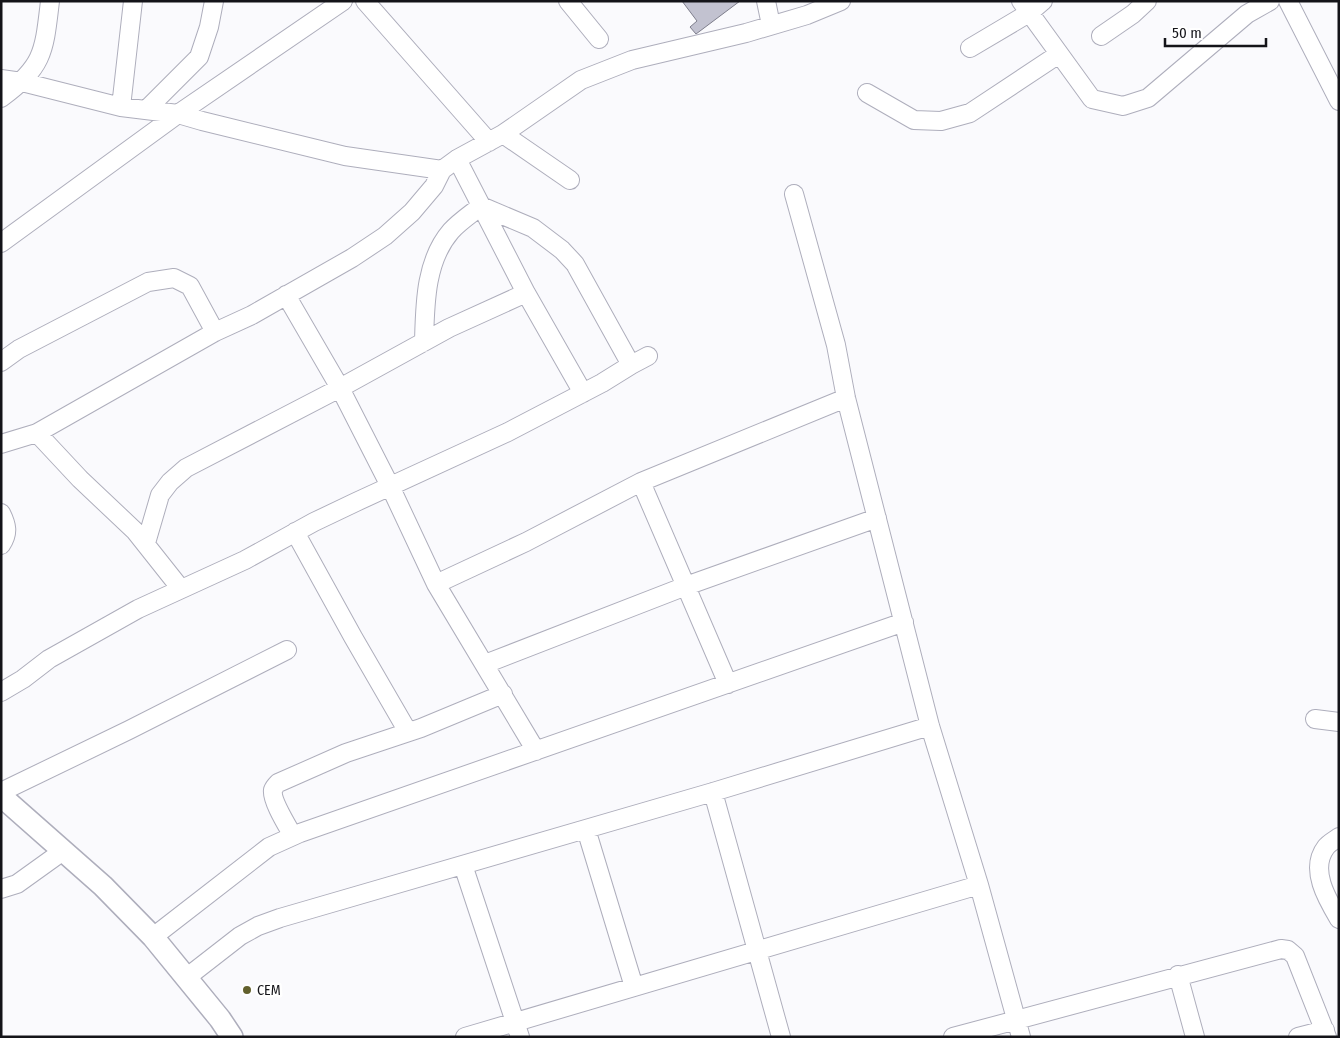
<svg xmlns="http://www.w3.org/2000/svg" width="1340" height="1038" viewBox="0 0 1340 1038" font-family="'Fira Sans Condensed',sans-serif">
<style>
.building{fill:#c2c2d0;stroke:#7e7e8c}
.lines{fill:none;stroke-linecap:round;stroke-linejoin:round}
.minor-casing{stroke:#aeaebc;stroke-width:20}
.major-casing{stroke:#aeaebc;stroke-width:24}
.minor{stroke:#fff;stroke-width:18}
.major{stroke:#fff;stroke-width:21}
.poi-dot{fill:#62602d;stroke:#fff;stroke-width:2}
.labels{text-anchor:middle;stroke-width:5;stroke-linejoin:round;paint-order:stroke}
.poi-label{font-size:14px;fill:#141419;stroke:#fff;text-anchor:start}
</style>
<rect width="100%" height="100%" fill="#fafafd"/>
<!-- building -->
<path class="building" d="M682,1H740L696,34L690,27L697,21Z"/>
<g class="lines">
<defs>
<path id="minor" d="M365,1L489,142
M568,1L599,39
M766,1L771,25
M1021,1L1092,99L1123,106L1148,98L1247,14L1270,1
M1288,1L1339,101
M1101,36L1133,14L1147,1
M970,48L1029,13L1043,1
M1,79L22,82L121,107L178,114L202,121L345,156L442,170
M867,93L914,120L941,121L970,113L1059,54
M1,98C44,66 44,52 50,1
M121,107L133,1
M146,110L199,57L209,27L214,1
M503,134L570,180
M457,159L526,293L583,393
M794,194L836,345L846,398L930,726L979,885L1021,1037
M1,243L178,114L343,1
M286,295L340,388L390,486L436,584L536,751
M215,332L252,315L352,258L385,236L412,212L434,186L442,170L457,159L503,134L581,80L632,60L746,33L807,15L841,1
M1,362L19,349L148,282L174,278L190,286L215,332L37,433L1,444
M631,365L648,356
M37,433L80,479L135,531L181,589
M641,482L728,684
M1,513C7,525 9,533 1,545
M295,532L353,637L408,732
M146,543L160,495L170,482L186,468L340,388L449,328L526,293
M436,584L526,542L641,482L846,398
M485,664L686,586L877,518
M1,692L23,679L49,659L138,609L245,560L314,522L356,502L508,432L602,383L631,365L575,264L562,250L533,228L481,206C471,214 459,222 451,231C425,261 425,305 424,342
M1315,719L1339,722
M1,792L129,730L287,650
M713,792L781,1037
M586,829L634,987
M293,836C288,827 271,800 273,790C274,787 276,785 278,783L346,753L421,728L503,694
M1339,837C1335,840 1329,843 1326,847C1309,869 1327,899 1339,919
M463,865L520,1037
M1,889L17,884L63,851
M153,937L269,847L300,833L904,622
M1178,975L1195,1037
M186,978L240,936L258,926L280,918L713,792L930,726
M465,1037L979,885
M953,1037L1281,949L1288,950L1295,956L1327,1037
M1298,1037L1325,1030"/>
<path id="major" d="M1,796L103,886L153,937L220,1019L232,1037"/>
</defs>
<!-- minor casing -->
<use href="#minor" class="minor-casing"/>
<!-- major casing -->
<use href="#major" class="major-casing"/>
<!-- minor -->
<use href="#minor" class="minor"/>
<!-- major -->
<use href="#major" class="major"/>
</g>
<!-- markers -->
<circle class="poi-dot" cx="247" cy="990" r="5"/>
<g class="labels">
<!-- poi labels -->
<g class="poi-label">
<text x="257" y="995">CEM</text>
</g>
</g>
<!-- border -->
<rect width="1340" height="1038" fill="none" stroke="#141419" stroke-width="5"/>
<!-- scale -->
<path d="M1165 38v8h101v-8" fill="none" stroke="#141419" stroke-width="2.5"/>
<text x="1172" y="38" font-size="15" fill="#141419" stroke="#ffffff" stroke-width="4" paint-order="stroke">50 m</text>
</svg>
